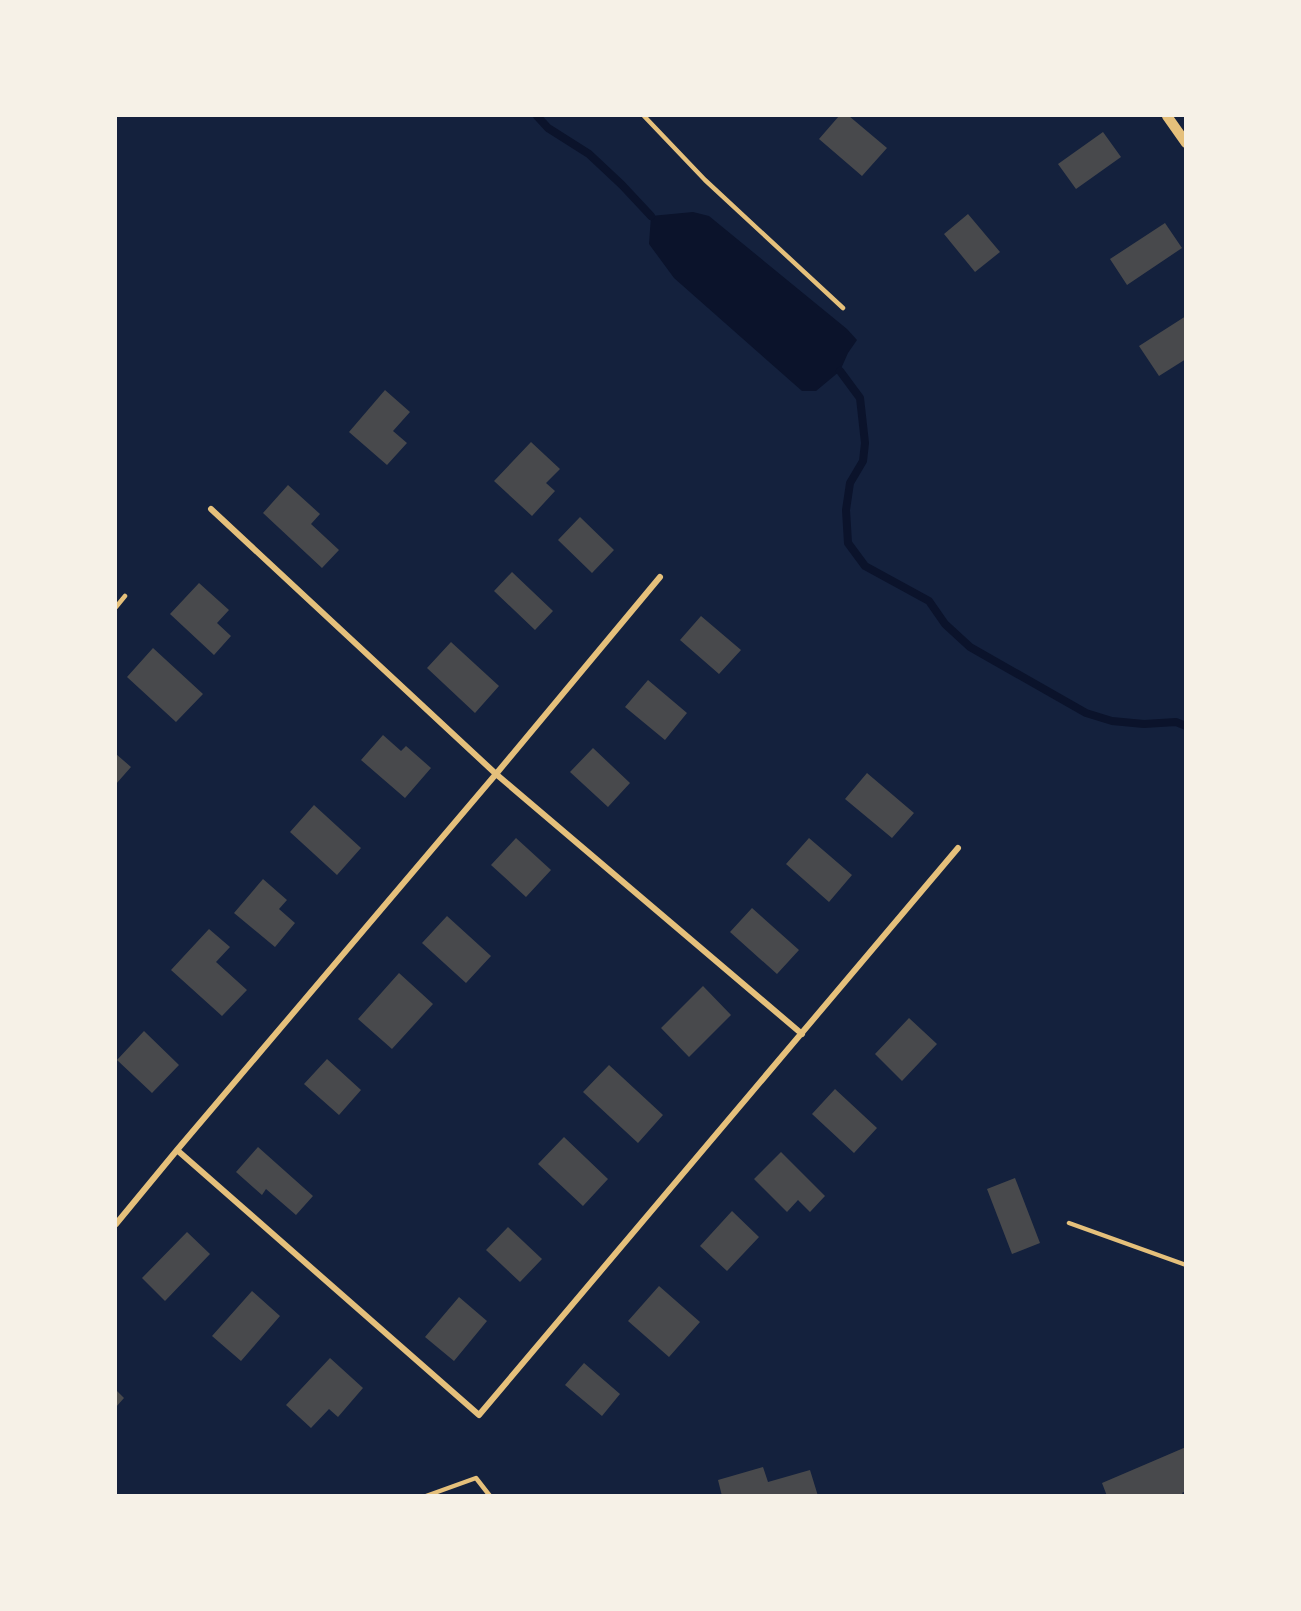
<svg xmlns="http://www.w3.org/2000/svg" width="1301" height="1611" viewBox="0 0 1301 1611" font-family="Raleway,sans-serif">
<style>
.water{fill:#0b132b}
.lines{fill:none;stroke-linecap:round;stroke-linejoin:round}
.stream{stroke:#0b132b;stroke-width:8}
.building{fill:#48494c}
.service{stroke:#e5c07b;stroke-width:4.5}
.minor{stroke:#e5c07b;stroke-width:6}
.tertiary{stroke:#e5c07b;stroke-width:10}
</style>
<rect width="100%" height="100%" fill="#14213d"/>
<!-- water -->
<path class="water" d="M693,212L709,216L847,329L857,340L848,353L840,371L816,391H802L674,278L649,244L651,216Z"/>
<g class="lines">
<!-- stream -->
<path class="stream" d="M537,116L548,128L589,154L622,185L651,216
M840,371L860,398L865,443L863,461L850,483L846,510L848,543L865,566L929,601L945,624L970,647L1086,713L1112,721L1144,724L1176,722L1186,726"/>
</g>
<!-- building -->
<path class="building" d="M839,116H849L887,148L862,176L819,139Z
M1103,132L1121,157L1076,189L1058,164Z
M968,214L1000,252L975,272L944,234Z
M1165,223L1182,248L1127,285L1110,259Z
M1186,316V359L1159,376L1139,346Z
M385,390L410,412L393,431L407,443L387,465L349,432Z
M531,442L560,469L546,483L555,491L532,516L494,481Z
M288,485L320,514L311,524L339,550L322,568L263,513Z
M580,517L614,550L592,573L558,540Z
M512,572L553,611L535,630L494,591Z
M199,583L229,610L217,623L231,636L214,655L170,614Z
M701,616L741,650L719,674L680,640Z
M451,642L499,686L475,713L427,668Z
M153,648L203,694L176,722L127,677Z
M648,680L687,713L665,740L625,707Z
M383,735L401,751L406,746L431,768L405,798L361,760Z
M593,748L630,783L608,807L570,772Z
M116,754L131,767L116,784Z
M867,773L914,813L892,838L845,799Z
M314,805L361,848L337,875L290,832Z
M516,838L551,870L526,897L491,865Z
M809,838L852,875L829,902L786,864Z
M263,879L287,900L279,909L295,923L275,947L234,913Z
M752,908L799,950L777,974L730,932Z
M447,916L491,956L466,983L422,943Z
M209,929L230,947L216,962L247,990L222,1016L171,970Z
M399,973L433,1004L392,1049L358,1019Z
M703,986L731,1015L689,1057L661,1028Z
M909,1018L937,1044L902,1081L875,1054Z
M144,1031L179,1065L152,1093L117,1060Z
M327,1059L361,1090L339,1115L304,1084Z
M609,1065L663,1115L638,1143L583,1092Z
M835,1089L877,1128L854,1153L812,1114Z
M564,1137L608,1179L583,1206L538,1164Z
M258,1147L313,1196L296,1215L266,1189L262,1195L236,1172Z
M781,1152L825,1196L810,1212L798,1200L787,1212L754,1179Z
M1015,1178L1040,1243L1012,1254L987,1189Z
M732,1211L759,1237L727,1271L700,1246Z
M508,1227L542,1259L520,1282L486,1250Z
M187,1232L210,1254L165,1301L142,1278Z
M659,1286L700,1322L669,1357L628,1321Z
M252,1291L280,1316L241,1361L212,1336Z
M459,1297L487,1321L454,1361L425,1337Z
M330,1358L363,1388L338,1417L329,1409L311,1428L286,1405Z
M584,1363L620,1394L602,1416L565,1385Z
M116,1390L124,1398L116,1407Z
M1186,1447V1491L1182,1493L1184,1496H1107L1102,1483Z
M763,1467L768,1482L810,1470L818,1496H722L718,1480Z"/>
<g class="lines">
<!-- service -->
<path class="service" d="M644,116L705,180L843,308
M116,607L125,596
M1069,1223L1186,1265
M426,1496L476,1478L490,1496"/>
<!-- minor -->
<path class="minor" d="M211,509L496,774L802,1034
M177,1150L479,1415L958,848
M116,1224L177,1150L496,774L660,577"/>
<!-- tertiary -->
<path class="tertiary" d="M1167,116L1186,143"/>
</g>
<!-- border -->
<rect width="1301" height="1611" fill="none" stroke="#f6f1e7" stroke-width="234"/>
</svg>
